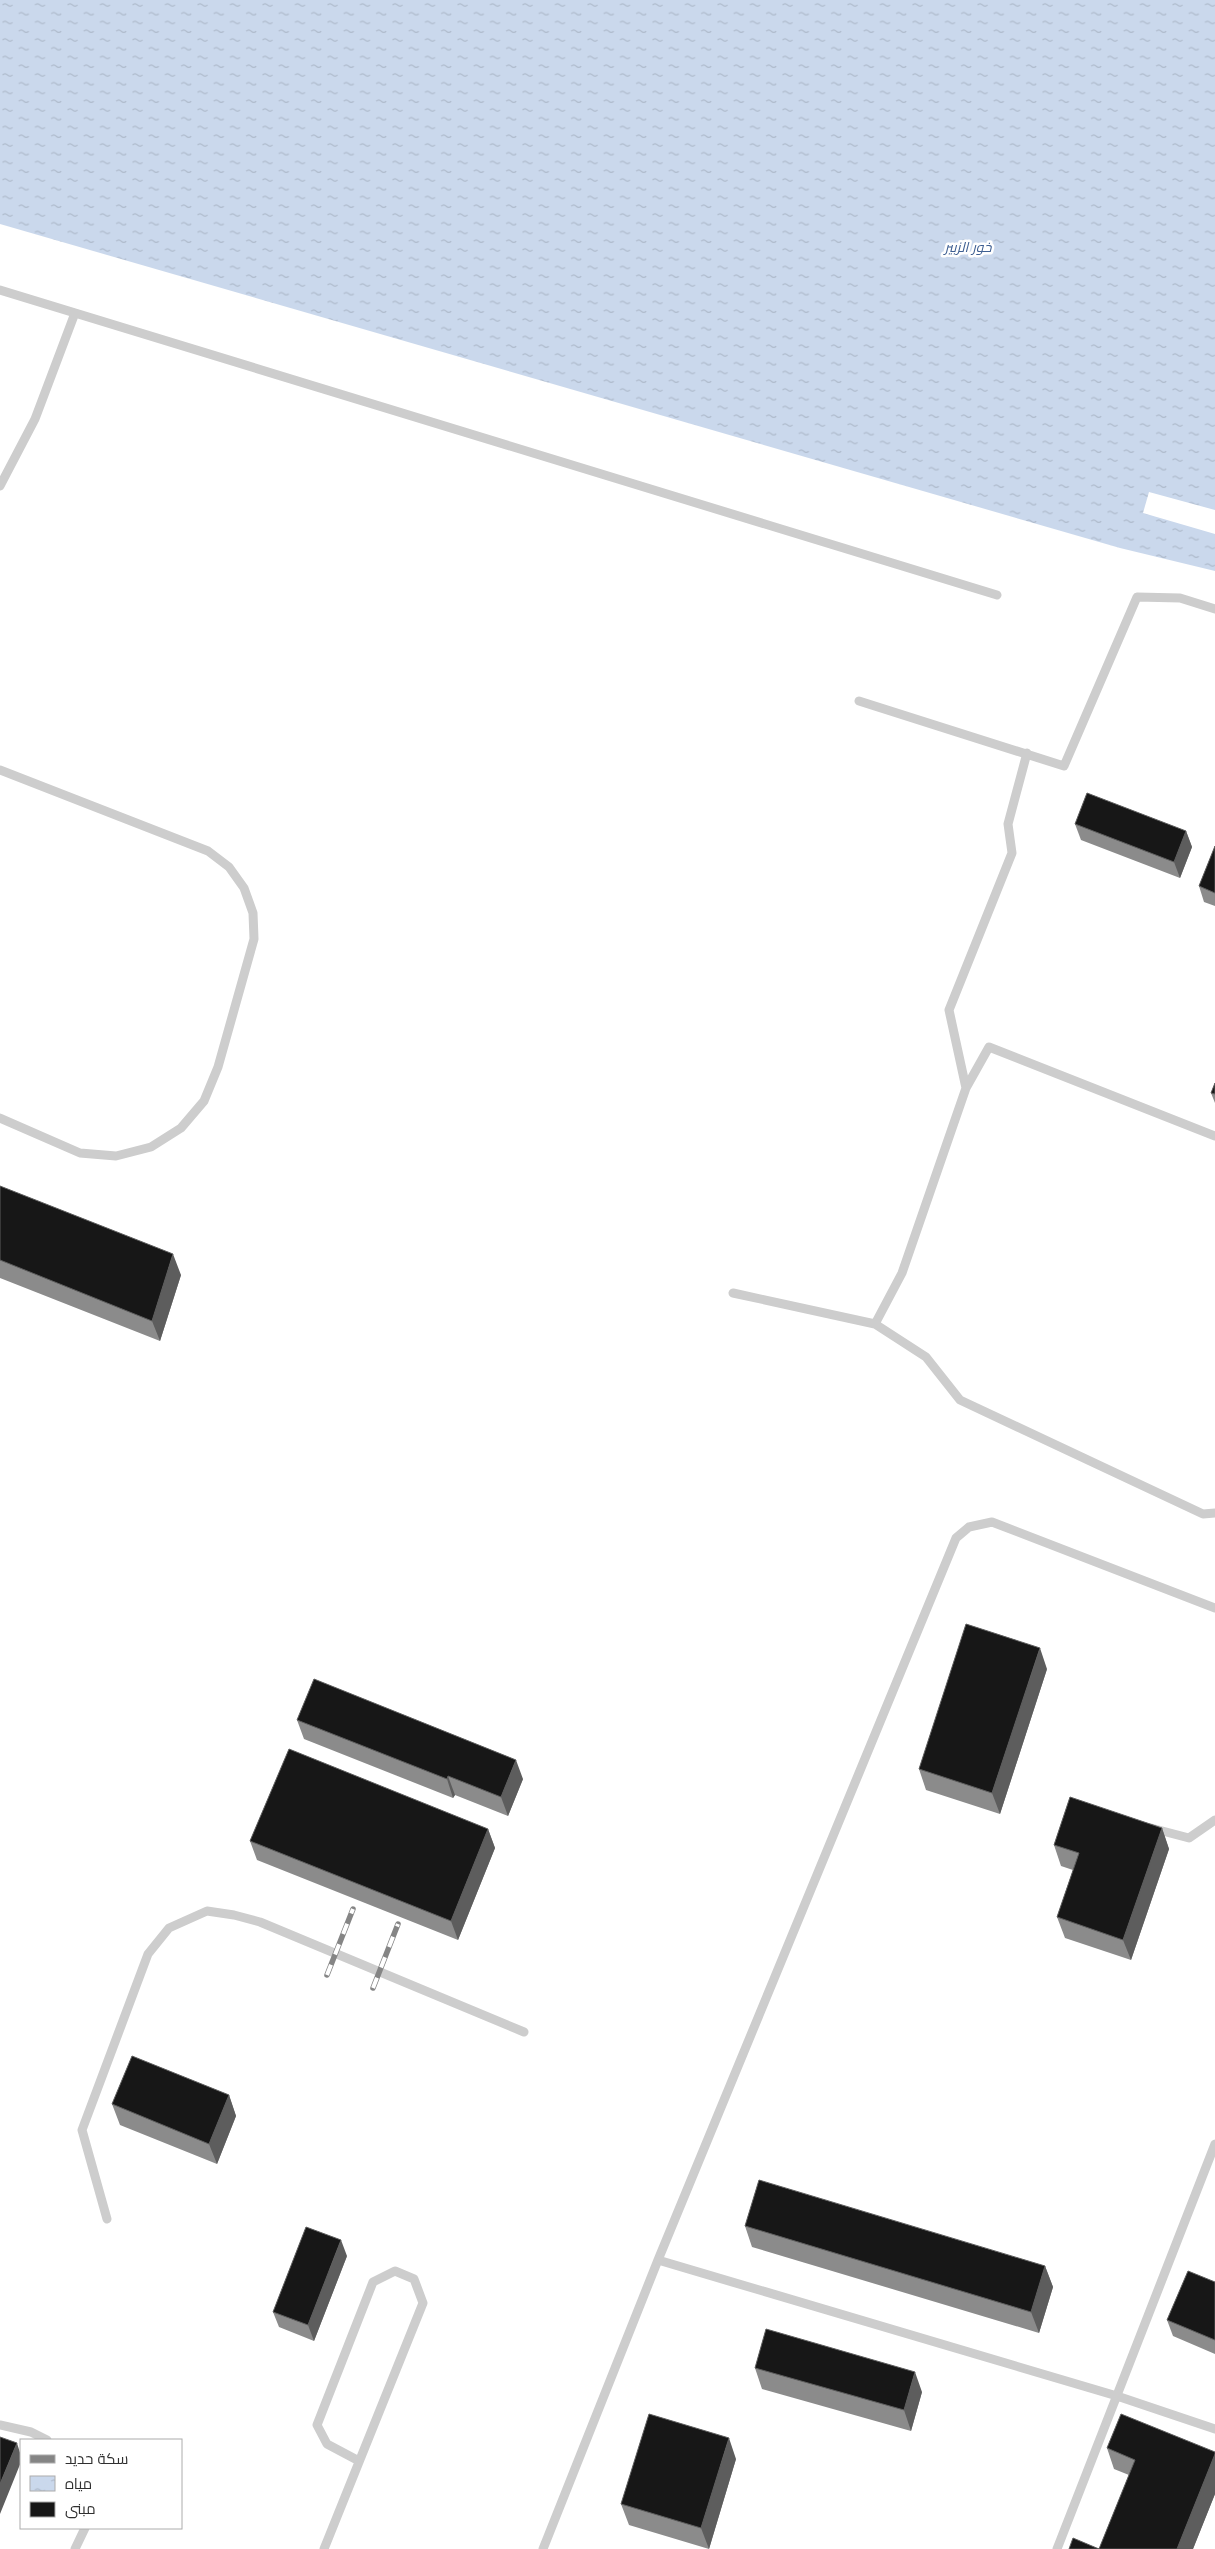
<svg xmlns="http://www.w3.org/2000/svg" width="1215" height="2549" viewBox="0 0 1215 2549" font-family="'PT Sans',Cairo,sans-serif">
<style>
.water{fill:url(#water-ripples)}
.pier{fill:#fff}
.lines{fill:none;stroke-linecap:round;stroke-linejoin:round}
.lane{stroke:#cdcdcd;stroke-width:9}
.rail-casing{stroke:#858585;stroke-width:5.5}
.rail{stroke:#fff;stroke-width:4;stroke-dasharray:11;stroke-linecap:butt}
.wall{fill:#8b8b8b}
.shaded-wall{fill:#5d5d5d}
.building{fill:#171717;stroke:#5d5d5d}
.labels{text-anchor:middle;stroke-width:5;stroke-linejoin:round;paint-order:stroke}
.water-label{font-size:14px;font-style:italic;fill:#3e5f92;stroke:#fff}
</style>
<defs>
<pattern id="water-ripples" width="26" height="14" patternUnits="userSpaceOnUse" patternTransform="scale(1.25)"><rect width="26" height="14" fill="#cad8ec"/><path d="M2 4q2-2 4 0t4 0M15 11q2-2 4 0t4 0" fill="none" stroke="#aebacb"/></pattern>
</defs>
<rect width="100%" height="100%" fill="#fff"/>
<!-- water -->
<path class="water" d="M0,0H1215V571L1120,548L0,224Z"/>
<!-- pier -->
<path class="pier" d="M1149,492L1215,510V534L1143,513Z"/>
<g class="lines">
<!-- lane -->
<path class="lane" d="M0,290L997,595
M0,486L35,419L75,313
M859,701L1064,766L1137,597L1180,598L1215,609
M0,770L208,851L229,867L244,888L253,913L254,939L218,1067L204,1101L181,1128L151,1147L116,1156L80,1153L0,1118
M966,1088L989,1047L1215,1136
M733,1293L875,1324L902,1273L966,1088L949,1010L1012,853L1008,824L1027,753
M875,1324L926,1357L960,1400L1203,1514L1215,1513
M1151,1828L1189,1838L1215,1820
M107,2219L82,2130L148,1954L169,1928L207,1911L234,1915L260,1922L524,2032
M658,2260L1117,2396L1215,2429
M0,2425L31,2432L47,2440
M75,2549L85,2528
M324,2549L423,2303L414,2279L395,2271L373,2282L317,2425L327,2444L359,2461
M543,2549L658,2260L956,1538L969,1527L992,1522L1215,1608
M1057,2549L1215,2144"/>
<defs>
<path id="rail" d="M327,1975L353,1909
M373,1988L398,1924"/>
</defs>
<!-- rail casing -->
<use href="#rail" class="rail-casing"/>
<!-- rail -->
<use href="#rail" class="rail"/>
</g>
<!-- wall -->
<path class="wall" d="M1075,824L1186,831L1192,847L1180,878L1081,840Z
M1215,846V906L1204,902L1199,886Z
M1215,1083V1103L1211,1093Z
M0,1186L181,1275L160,1341L0,1278Z
M1047,1669L1000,1814L926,1790L919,1769Z
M297,1720L523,1779L508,1816L455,1795L453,1798L304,1739Z
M1162,1828L1169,1849L1131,1960L1065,1938L1057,1917L1073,1870L1061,1866L1054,1845Z
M488,1829L495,1848L458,1940L257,1860L250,1841Z
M229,2095L236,2116L217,2164L120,2125L112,2104Z
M745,2226L1045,2266L1053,2287L1039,2333L752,2247Z
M347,2256L314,2341L279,2327L273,2312Z
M1215,2282V2354L1173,2336L1167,2320Z
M755,2368L922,2392L911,2431L762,2389Z
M1107,2448L1215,2452V2494L1193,2549H1069H1099L1129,2475L1114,2469Z
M736,2459L709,2549L629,2525L621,2504Z"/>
<!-- shaded-wall -->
<path class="shaded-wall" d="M1186,831L1192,847L1180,878L1174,862Z
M173,1254L181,1275L160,1341L152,1321Z
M1040,1648L1047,1669L1000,1814L992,1793Z
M516,1760L523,1779L508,1816L501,1797Z
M448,1776L455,1795L453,1798L447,1779Z
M1162,1828L1169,1849L1131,1960L1123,1940Z
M488,1829L495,1848L458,1940L451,1921Z
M229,2095L236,2116L217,2164L209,2144Z
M341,2240L347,2256L314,2341L308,2325Z
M1045,2266L1053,2287L1039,2333L1031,2312Z
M915,2372L922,2392L911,2431L904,2410Z
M729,2438L736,2459L709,2549L701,2528Z
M17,2443L21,2456V2462L0,2514V2484Z
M1215,2454V2494L1193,2549H1177Z"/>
<!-- building -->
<path class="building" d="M1087,793L1186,831L1174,862L1075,824Z
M1215,846V893L1199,886Z
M1215,1083V1094L1211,1093Z
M0,1186L173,1254L152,1321L0,1260Z
M966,1624L1040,1648L992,1793L919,1769Z
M314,1679L516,1760L501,1797L448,1776L447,1779L297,1720Z
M289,1749L488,1829L451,1921L250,1841Z
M1070,1797L1162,1828L1123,1940L1057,1917L1079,1853L1054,1845Z
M132,2056L229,2095L209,2144L112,2104Z
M759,2180L1045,2266L1031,2312L745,2226Z
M306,2227L341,2240L308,2325L273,2312Z
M1188,2271L1215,2282V2340L1167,2320Z
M766,2329L915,2372L904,2410L755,2368Z
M649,2414L729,2438L701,2528L621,2504Z
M1121,2414L1215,2452V2454L1177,2549H1069L1073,2538L1099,2549L1135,2460L1107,2448Z
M0,2437L17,2443L0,2484Z"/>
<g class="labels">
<!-- water labels -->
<g class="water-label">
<text x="968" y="252">خور الزبير</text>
</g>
</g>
<!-- legend -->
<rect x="20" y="2439" width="162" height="90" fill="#ffffff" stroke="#acacac"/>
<rect x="30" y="2455" width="25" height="8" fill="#858585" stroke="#acacac"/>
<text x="65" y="2464" font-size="15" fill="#303030">سكة حديد</text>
<rect x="30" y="2476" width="25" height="15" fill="url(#water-ripples)" stroke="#acacac"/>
<text x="65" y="2489" font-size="15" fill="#303030">مياه</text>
<rect x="30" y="2502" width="25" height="15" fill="#171717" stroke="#acacac"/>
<text x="65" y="2514" font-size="15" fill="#303030">مبنى</text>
</svg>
